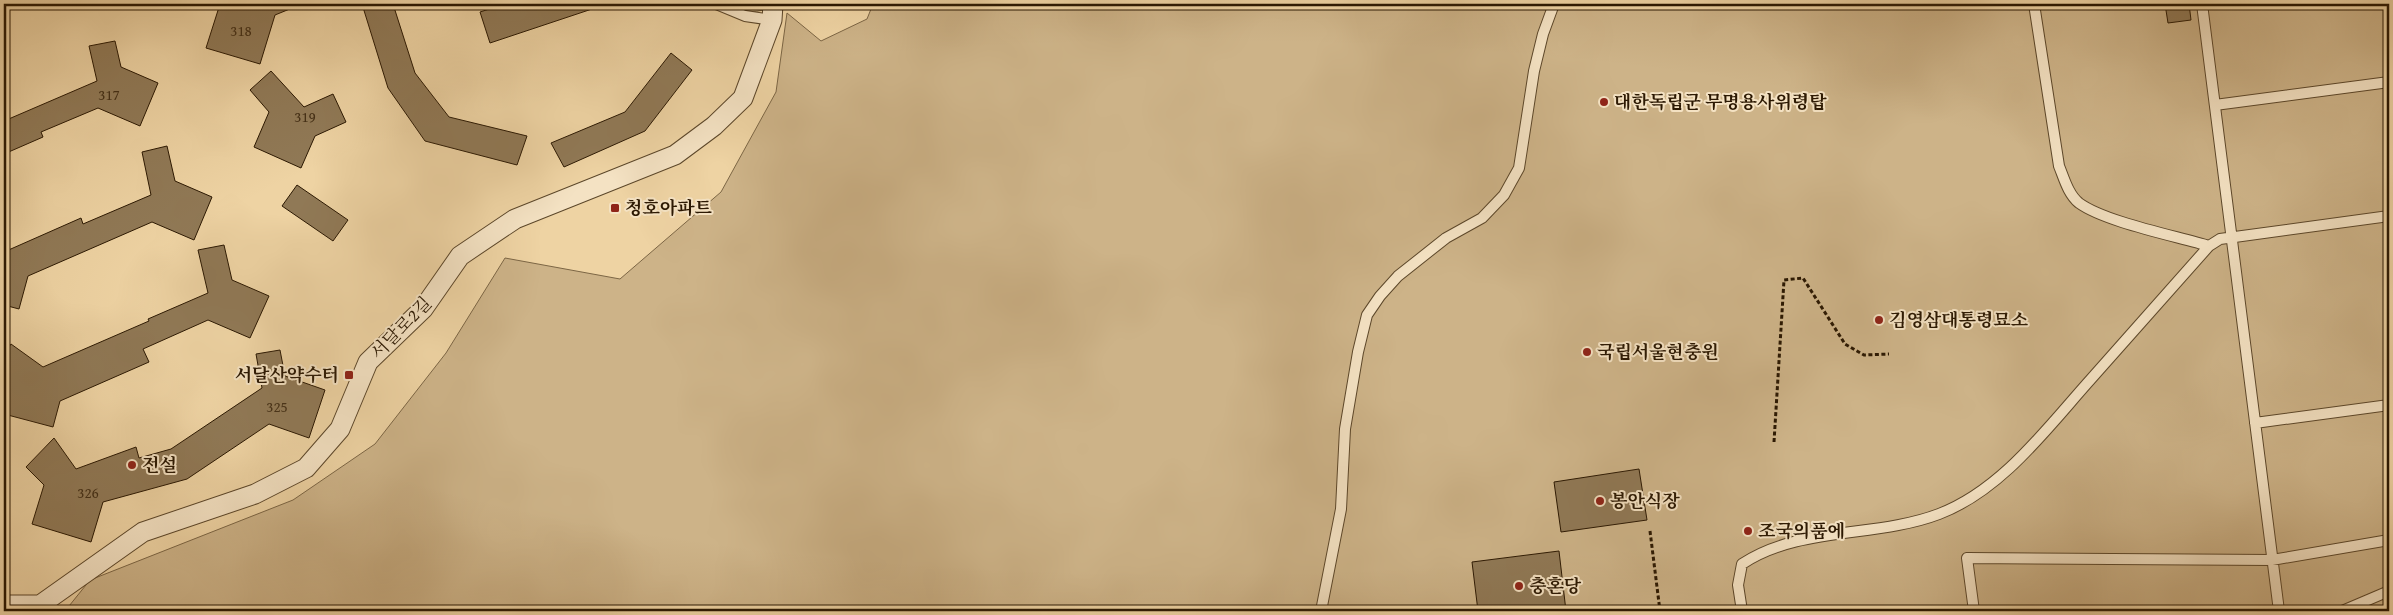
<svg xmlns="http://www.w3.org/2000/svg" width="2393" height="615" viewBox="0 0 2393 615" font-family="'Gentium Book Plus','Noto Serif KR',serif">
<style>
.green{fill:#cdb388;stroke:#7c6645}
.building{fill:#907956;stroke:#2b1802}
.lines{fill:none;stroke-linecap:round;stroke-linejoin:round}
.service-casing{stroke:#5c472a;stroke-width:12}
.minor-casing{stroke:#5c472a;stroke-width:21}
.path{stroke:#2b1802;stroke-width:3;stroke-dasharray:4 2.5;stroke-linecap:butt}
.service{stroke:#f4e2c3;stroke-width:10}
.minor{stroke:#f4e2c3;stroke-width:19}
.poi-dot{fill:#8f2418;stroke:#f4e2c3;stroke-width:2}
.labels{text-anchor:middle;stroke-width:4;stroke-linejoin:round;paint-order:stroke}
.number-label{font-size:15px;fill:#443017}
.poi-label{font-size:18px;font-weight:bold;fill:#2b1802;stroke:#f4e2c3;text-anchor:start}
.street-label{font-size:18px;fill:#2b1802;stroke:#f4e2c3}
</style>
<rect width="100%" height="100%" fill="#eed3a3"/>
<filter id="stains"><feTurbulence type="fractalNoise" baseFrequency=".004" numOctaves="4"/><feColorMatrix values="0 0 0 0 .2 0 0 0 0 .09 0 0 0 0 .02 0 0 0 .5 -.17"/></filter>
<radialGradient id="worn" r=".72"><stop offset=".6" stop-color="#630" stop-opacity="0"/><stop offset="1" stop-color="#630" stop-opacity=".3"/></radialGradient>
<!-- green -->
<path class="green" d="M732,4H765L766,9C752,14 744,11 732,4Z
M873,4H2389V611H65L90,580L293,500L375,444L446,353L505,258L620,279L721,192L776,92L787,13L821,41L867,19Z"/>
<!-- building -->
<path class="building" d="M220,4H302L275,15L260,64L206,48Z
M362,4H393L415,73L449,117L527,136L517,165L425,141L388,88Z
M505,4H601V6L490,43L480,12Z
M2165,4H2189L2191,20L2168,23Z
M115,41L121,67L158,83L140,126L98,108L41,132L43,137L4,154V121L97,81L89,46Z
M671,53L692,70L645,131L564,167L551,143L625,112Z
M271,71L304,107L333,94L346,122L315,136L301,168L254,147L269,112L250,90Z
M167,146L175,181L212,197L194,240L152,222L28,276L19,309L4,305V252L81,218L83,224L151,195L142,152Z
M297,185L348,220L333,241L282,206Z
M224,245L232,280L269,296L250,338L208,320L143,349L149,362L60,401L53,427L4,414V391L6,381L4,380V354L11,344L43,367L149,321L148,319L208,293L198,250Z
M280,350L285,376L325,390L309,438L269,424L187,479L103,502L91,542L32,524L44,485L26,467L54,438L76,469L136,447L139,458L171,449L262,388L256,354Z
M1639,469L1647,520L1561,532L1554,482Z
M1559,551L1566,611H1478L1472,562Z"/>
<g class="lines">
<defs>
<path id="service" d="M716,4L745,16L772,20
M2034,4L2059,166C2064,178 2068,194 2079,203C2105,222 2176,236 2209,246
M2202,4L2279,611
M2215,105L2389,82
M2255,423L2389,405
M1321,611L1341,509L1345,429L1358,352L1367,315L1380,296L1398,276L1446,238L1482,218L1504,195L1519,168L1534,71L1543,34L1554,4
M1742,611L1738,585L1742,564C1799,526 1876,538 1939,514C2002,490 2047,428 2091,379C2130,335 2170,290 2209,246L2220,239L2389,216
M1974,611L1967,558L2272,560L2389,540
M2342,611L2389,591"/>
<path id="minor" d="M4,605H40L143,532L255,494L306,468L340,429L368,362L423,309L460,256L515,219L675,155L714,126L743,98L772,20L773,4"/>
</defs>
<!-- service casing -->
<use href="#service" class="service-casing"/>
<!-- minor casing -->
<use href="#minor" class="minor-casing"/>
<!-- path -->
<path class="path" d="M1774,442L1784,280L1803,278L1845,344L1864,355L1889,354
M1650,531L1660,611"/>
<!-- service -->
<use href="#service" class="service"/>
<!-- minor -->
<use href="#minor" class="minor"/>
</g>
<!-- markers -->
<g class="poi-dot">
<circle cx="1604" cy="102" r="5"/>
<rect x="610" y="203" width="10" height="10" rx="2.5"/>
<circle cx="1879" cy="320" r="5"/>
<circle cx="1587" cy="352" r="5"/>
<rect x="344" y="370" width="10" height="10" rx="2.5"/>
<circle cx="132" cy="465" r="5"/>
<circle cx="1600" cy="501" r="5"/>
<circle cx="1748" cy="531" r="5"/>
<circle cx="1519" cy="586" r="5"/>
</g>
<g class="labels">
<!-- number labels -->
<g class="number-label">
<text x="241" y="36">318</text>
<text x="109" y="100">317</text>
<text x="305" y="122">319</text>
<text x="277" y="412">325</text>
<text x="88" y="498">326</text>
</g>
<!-- poi labels -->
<g class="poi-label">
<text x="1614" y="108">대한독립군 무명용사위령탑</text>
<text x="625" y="214">청호아파트</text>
<text x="1889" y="326">김영삼대통령묘소</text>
<text x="1597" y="358">국립서울현충원</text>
<text x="339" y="381" text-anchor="end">서달산약수터</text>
<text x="142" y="471">전설</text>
<text x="1610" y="507">봉안식장</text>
<text x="1758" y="537">조국의품에</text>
<text x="1529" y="592">충혼당</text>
</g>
<!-- street labels -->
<g class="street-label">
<text transform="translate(401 328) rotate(-46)" y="6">서달로2길</text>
</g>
</g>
<!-- margin -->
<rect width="2393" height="615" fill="none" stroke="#eed3a3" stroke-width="20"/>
<rect x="5" y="5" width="2383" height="605" fill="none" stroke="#2b1802" stroke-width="2.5"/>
<rect x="10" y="10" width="2373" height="595" fill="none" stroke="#2b1802"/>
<rect width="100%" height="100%" filter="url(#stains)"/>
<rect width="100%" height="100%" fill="url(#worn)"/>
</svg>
